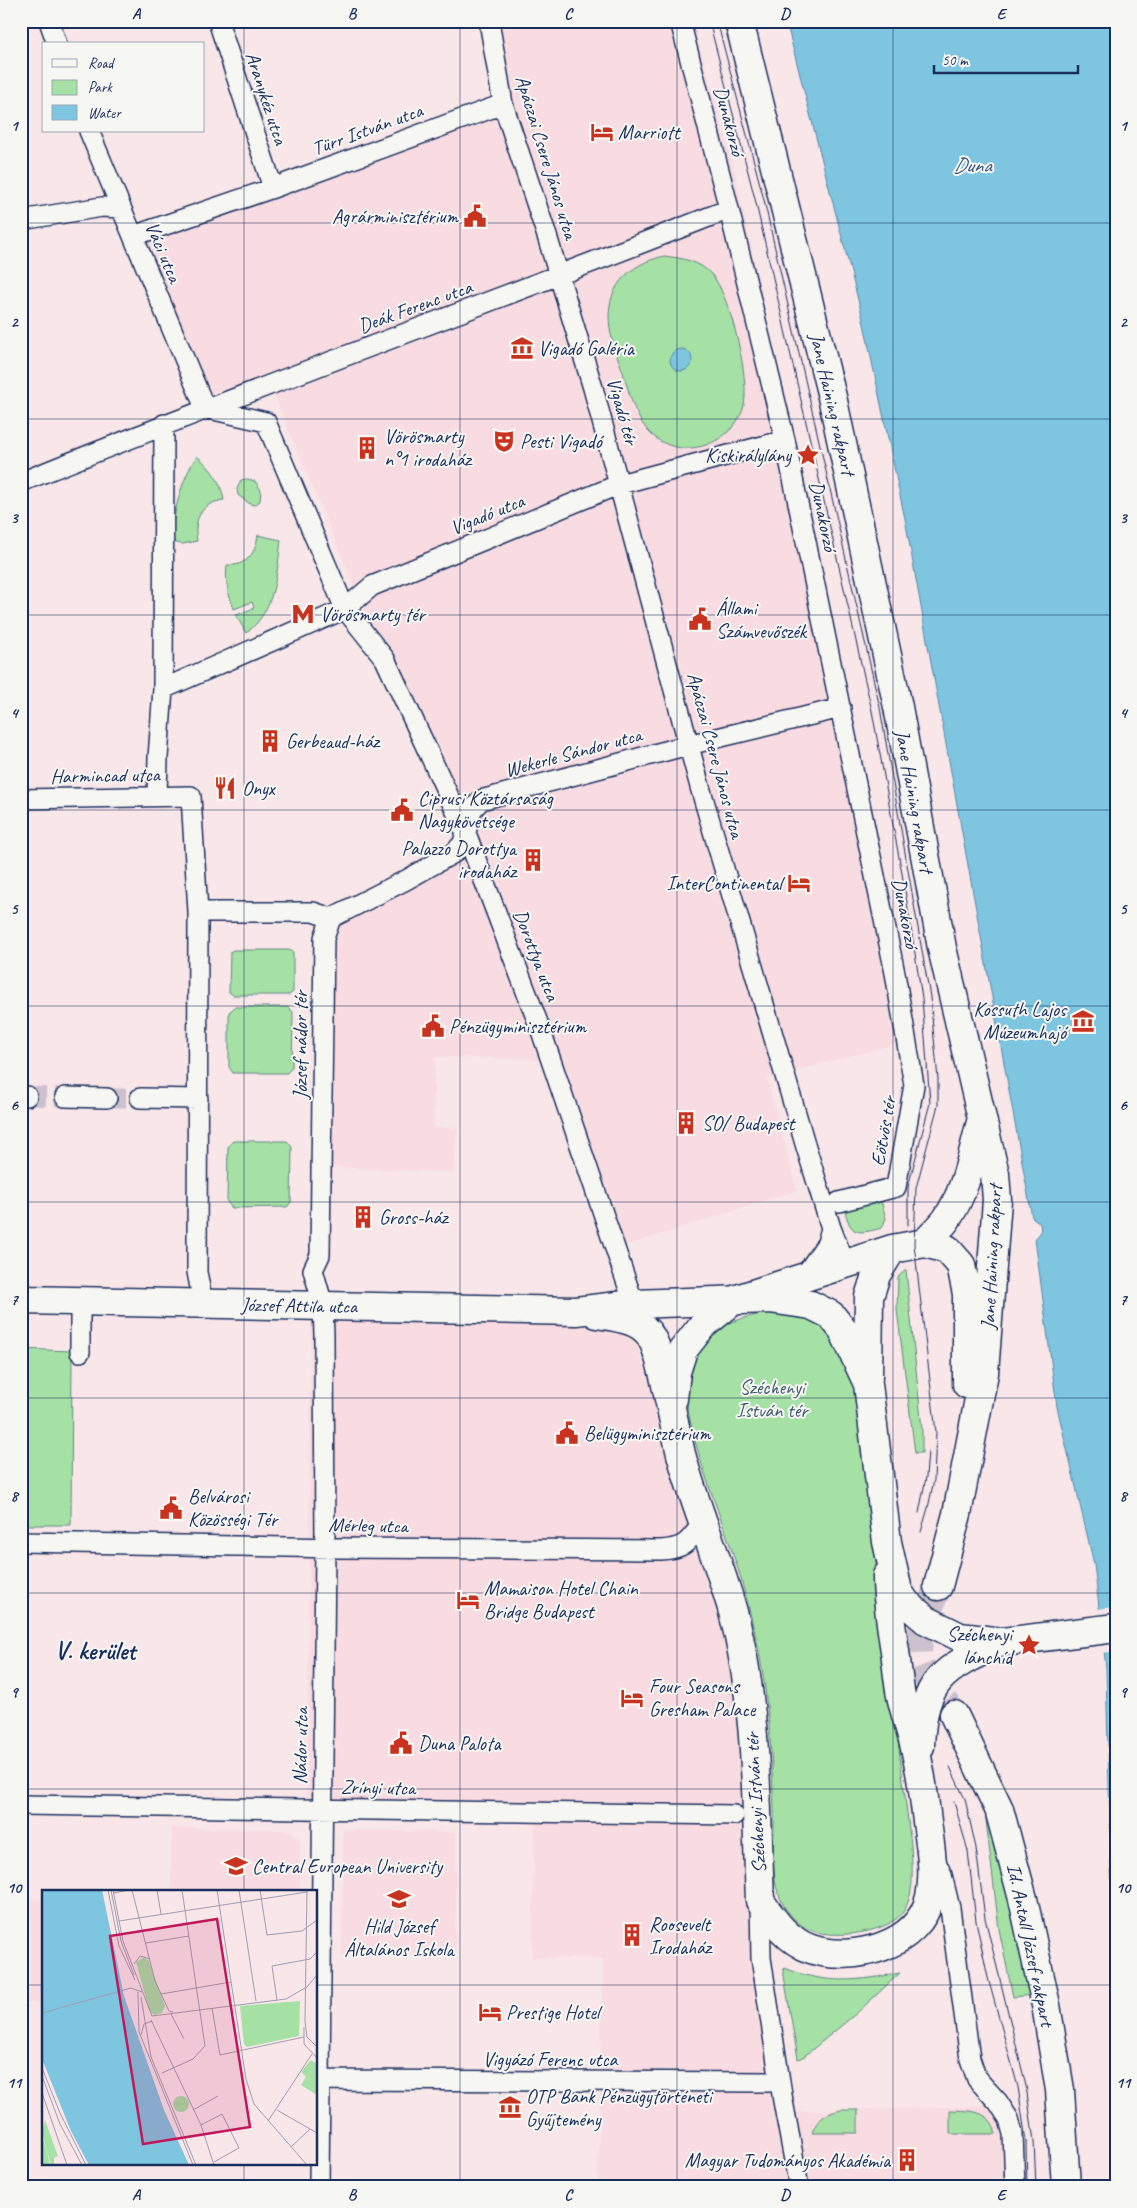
<svg xmlns="http://www.w3.org/2000/svg" width="1137" height="2208" viewBox="0 0 1137 2208" font-family="Caveat,sans-serif">
<style>
.built{fill:#f9dbe2}
.green{fill:#a5e0a5;stroke:#608882}
.water{fill:#7ec5df;stroke:#5689ab}
.pier{fill:#f8e6e9}
.lines{fill:none;stroke-linecap:round;stroke-linejoin:round}
.street-tunnel{stroke:#ccc1cd;stroke-width:19;stroke-dasharray:19 9;stroke-linecap:butt}
.secondary-tunnel{stroke:#ccc1cd;stroke-width:28;stroke-dasharray:28 14;stroke-linecap:butt}
.street-casing{stroke:#1b2f5e;stroke-width:22}
.secondary-casing{stroke:#1b2f5e;stroke-width:31}
.street{stroke:#f6f6f2;stroke-width:19}
.secondary{stroke:#f6f6f2;stroke-width:28}
.tram{stroke:#1b2f5e;stroke-width:1}
.grid{fill:none;stroke:#1b2f5e;stroke-width:1;stroke-opacity:0.55}
.labels{text-anchor:middle;stroke-width:4;stroke-linejoin:round;paint-order:stroke}
.street-label{font-size:20px;fill:#1b2f5e;stroke:#f6f6f2}
.poi-label{font-size:20px;fill:#1b2f5e;stroke:#f6f6f2;text-anchor:start}
.park-label{font-size:20px;fill:#3e5b70;stroke:#f6f6f2}
.water-label{font-size:21px;font-style:italic;fill:#34547e;stroke:#f6f6f2}
.district-label{font-size:25px;font-weight:bold;fill:#1b2f5e;stroke:#f6f6f2}
.inset-road{fill:none;stroke:#a09db1;stroke-width:1}
.view{fill:#c2185b;fill-opacity:0.15;stroke:#c2185b;stroke-width:2.5}
.inset-edge{fill:none;stroke:#1b2f5e;stroke-width:2.5}
.neatline{fill:none;stroke:#1b2f5e;stroke-width:2}
.grid-label{font-size:16px;text-anchor:middle;font-weight:bold;fill:#1b2f5e}
</style>
<rect width="100%" height="100%" fill="#f8e6e9"/>
<filter id="ink" filterUnits="userSpaceOnUse"><feTurbulence type="fractalNoise" baseFrequency=".02" numOctaves="2"/><feDisplacementMap in="SourceGraphic" scale="10" xChannelSelector="R" yChannelSelector="G"/><feConvolveMatrix kernelMatrix="1 2 1 2 8 2 1 2 1" color-interpolation-filters="sRGB"/></filter>
<g filter="url(#ink)">
<!-- built -->
<path class="built" d="M483,21H692L735,172L796,453L918,1038L767,1078L797,1190L613,1250L541,1061L529,1059L435,1057L433,1127L457,1128L454,1172L329,1167L325,915L461,839L266,376L204,395L145,243L497,117Z
M311,1310L626,1315L698,1521L736,1650L781,2112L986,2106L1002,2127L1005,2187H598L603,1958H532L535,1821H307Z
M172,1828L289,1830L300,1840V1892H171Z
M343,1830L456,1832L455,1956H342Z
M31,1899H44V2003H24L25,1994L30,1993Z"/>
<!-- green -->
<path class="green" d="M664,256C682,258 700,261 712,275C730,295 752,384 743,409C730,447 677,463 648,431C634,415 629,392 623,372C618,358 612,343 610,329C604,288 627,265 664,256Z
M197,456C211,468 221,481 224,500C201,503 193,519 197,541L183,544L171,542C174,511 180,482 197,456Z
M247,479L255,481L261,490L260,501L255,505L250,504L238,495L237,489L241,480Z
M258,535L281,540C277,573 275,612 246,633L236,615L254,608L252,602L234,609C228,594 225,581 227,565C246,567 256,553 258,535Z
M233,950H289L293,952V992L289,995H233L229,992L230,952Z
M235,1007H288L293,1012L292,1067L287,1073H233L229,1067V1012Z
M233,1141H287L292,1147L291,1202L287,1207L232,1208L227,1202L228,1147Z
M880,1197L886,1218L882,1228C855,1235 851,1235 844,1208Z
M906,1270L922,1429V1453H915L897,1310L898,1277Z
M768,1312C789,1313 820,1316 832,1335C840,1348 846,1363 853,1377L911,1845C912,1866 915,1890 905,1909C892,1934 829,1941 806,1928C798,1924 787,1912 783,1904C768,1877 775,1840 774,1810C772,1773 771,1735 766,1698C763,1666 755,1632 747,1601C732,1539 703,1482 690,1420C687,1405 683,1388 687,1373C692,1354 707,1336 723,1326C736,1319 754,1316 768,1312Z
M21,1349L72,1351L71,1525H21Z
M985,1812L993,1827L1032,1995L1013,1997L999,1929Z
M785,1968C825,1985 859,1981 900,1973L858,2012L802,2058L798,2059L783,1970Z
M841,2110H858V2133H812C816,2119 827,2113 841,2110Z
M950,2110C970,2111 991,2109 996,2134H950Z"/>
<!-- water -->
<path class="water" d="M786,21H1116V2059L1106,1668L1094,1564L1057,1407L1035,1239L1041,1232L1040,1223L1032,1217L905,519L863,319Z
M670 360a11 11 0 1 1 22 0a11 11 0 1 1-22 0Z"/>
<!-- pier -->
<path class="pier" d="M1116,1607V1651L1101,1653L1097,1609Z"/>
<g class="lines">
<!-- street-tunnel -->
<path class="street-tunnel" d="M27,1096L65,1097
M107,1098H140"/>
<!-- secondary-tunnel -->
<path class="secondary-tunnel" d="M938,1586C930,1609 911,1642 921,1666C927,1681 945,1700 954,1715"/>
<defs>
<path id="street" d="M49,21L57,44
M218,21L273,188
M489,21L503,104L547,236L593,388L700,787L806,1147L831,1228L845,1264
M680,21L726,197L785,440L895,973L914,1085L896,1187L839,1202
M89,131L205,408
M21,220L102,207L121,208
M133,236L273,188L503,104
M205,408L266,422L345,609L385,659L466,833L540,1028L634,1304
M21,482C256,387 494,302 729,209
M163,689L345,609L372,586L620,484L785,440
M157,796L158,758L163,689L164,424
M21,799L191,796L198,912L197,1272L203,1303
M198,912H313L331,918
M331,918L406,880L454,853L463,843L472,810L481,800L688,745L841,708
M21,1096H27
M65,1097L107,1098
M140,1098L198,1099
M803,1278L827,1243L831,1228
M80,1301V1352
M21,1542L338,1548L661,1550C687,1548 687,1542 703,1523
M21,1805L734,1815
M937,1864L942,1875L950,1908L970,2059L977,2079L998,2102L1009,2119L1013,2134L1015,2187
M760,1901L761,1958L783,2101L799,2187
M320,2080L780,2082
M319,2187L325,1548L324,1335L323,1305L313,1270L320,1255L324,938L331,918"/>
<path id="secondary" d="M739,21L833,401L898,707L942,948L995,1174L997,1200L984,1373L957,1514L938,1586
M925,1243C931,1236 940,1228 946,1220C966,1192 972,1155 981,1122
M21,1300L576,1311L634,1304L770,1299L811,1305L831,1315L843,1330L868,1384L887,1542L898,1591L906,1603L926,1620L960,1637L1002,1642L1116,1628
M597,1314C615,1317 641,1319 651,1337C658,1349 661,1364 664,1376C670,1402 675,1428 681,1454C695,1507 718,1558 733,1612C758,1706 756,1804 760,1901C773,1920 788,1941 811,1949C853,1963 919,1946 930,1897C935,1875 931,1851 928,1829C925,1807 923,1784 918,1762C914,1739 906,1718 901,1696C898,1681 897,1666 895,1651C891,1626 887,1601 887,1576
M868,1378L869,1297L876,1275L892,1249
M673,1399L676,1372L683,1350L702,1326L734,1300L892,1249L925,1243L947,1249L961,1265L967,1294V1384
M954,1715L999,1809L1023,1899L1046,2005L1060,2090L1066,2187
M920,1746C923,1678 944,1669 1001,1642"/>
</defs>
<!-- street casing -->
<use href="#street" class="street-casing"/>
<!-- secondary casing -->
<use href="#secondary" class="secondary-casing"/>
<!-- street -->
<use href="#street" class="street"/>
<!-- secondary -->
<use href="#secondary" class="secondary"/>
<!-- tram -->
<path class="tram" d="M709,21L755,199L872,711L905,890L922,998L930,1103L908,1187V1225
M717,21L764,200L880,708L930,997L938,1079V1105L916,1188L914,1244L936,1432L934,1480L928,1508L921,1532
M919,1513L926,1477L928,1451
M950,1767L965,1799L976,1848L985,1918L1026,2086L1034,2141L1036,2187
M954,1802L968,1851L976,1921L988,1978L1018,2087L1026,2141L1027,2187"/>
</g>
</g>
<!-- grid -->
<path class="grid" d="M244,21V1892M460,21V2187M677,21V2187M893,21V2187M21,223H1116M21,419H1116M21,615H1116M21,810H1116M21,1006H1116M21,1202H1116M21,1398H1116M21,1593H1116M21,1789H1116M21,1985H44M316,1985H1116M244,2164V2187"/>
<!-- icons -->
<defs>
<symbol id="hotel-bare" viewBox="-9 -9 18 18"><path d="M-6-4.5h1.5V1H6V5H4.5V3h-9V5H-6ZM-4 0a1.8 1.8 0 1 1 3.6 0ZM.5 0V-2.5h3Q6-2.5 6 0Z" fill="#c8321e" stroke="#f6f6f2" stroke-width="2.5" paint-order="stroke"/></symbol>
<symbol id="civic-bare" viewBox="-9 -9 18 18"><path d="M-.6-6.5H3V-4.5H.6V-3L4-1V1h2V6H-6V1h2V-1L-.6-3ZM-1.2 2.5V6h2.4V2.5Z" fill="#c8321e" stroke="#f6f6f2" stroke-width="2.5" paint-order="stroke"/></symbol>
<symbol id="museum-bare" viewBox="-9 -9 18 18"><path d="M0-6L6-3V-2H-6V-3ZM-5-1h2V3h-2ZM-1-1h2V3h-2ZM3-1h2V3H3ZM-6 4H6V6H-6Z" fill="#c8321e" stroke="#f6f6f2" stroke-width="2.5" paint-order="stroke"/></symbol>
<symbol id="theatre-bare" viewBox="-9 -9 18 18"><path d="M-5-5.5Q0-4 5-5.5V0Q5 5 0 6Q-5 5-5 0ZM-3.3-2.5H-1v1.5H-3.3ZM1-2.5H3.3v1.5H1ZM-2.8 1Q0 5.5 2.8 1Z" fill="#c8321e" stroke="#f6f6f2" stroke-width="2.5" paint-order="stroke"/></symbol>
<symbol id="building-bare" viewBox="-9 -9 18 18"><path d="M-4-6H4V6H1V3H-1V6H-4ZM-2.5-4.3h1.7v1.8h-1.7ZM.8-4.3h1.7v1.8H.8ZM-2.5-1h1.7V.8h-1.7ZM.8-1h1.7V.8H.8Z" fill="#c8321e" stroke="#f6f6f2" stroke-width="2.5" paint-order="stroke"/></symbol>
<symbol id="sight-bare" viewBox="-9 -9 18 18"><path d="M0-6L1.8-2.2L6-1.7L2.9 1.2L3.7 5.4L0 3.3L-3.7 5.4L-2.9 1.2L-6-1.7L-1.8-2.2Z" fill="#c8321e" stroke="#f6f6f2" stroke-width="2.5" paint-order="stroke"/></symbol>
<symbol id="metro-bare" viewBox="-9 -9 18 18"><path d="M-5.5 5V-5H-3L0 0L3-5H5.5V5H3V-.5L0 4L-3-.5V5Z" fill="#c8321e" stroke="#f6f6f2" stroke-width="2.5" paint-order="stroke"/></symbol>
<symbol id="restaurant-bare" viewBox="-9 -9 18 18"><path d="M-5-6h1v4h1v-4h1v4h1v-4h1v5L-1.5 .5V6h-2V.5L-5-1ZM5-6V6H3V1.5H1.5Q1.5-4 5-6Z" fill="#c8321e" stroke="#f6f6f2" stroke-width="2.5" paint-order="stroke"/></symbol>
<symbol id="university-bare" viewBox="-9 -9 18 18"><path d="M0-5L7-2L0 1L-7-2ZM-4 1L0 2.5L4 1V4Q0 6-4 4Z" fill="#c8321e" stroke="#f6f6f2" stroke-width="2.5" paint-order="stroke"/></symbol>
<symbol id="school-bare" viewBox="-9 -9 18 18"><path d="M0-5L7-2L0 1L-7-2ZM-4 1L0 2.5L4 1V4Q0 6-4 4Z" fill="#c8321e" stroke="#f6f6f2" stroke-width="2.5" paint-order="stroke"/></symbol>
</defs>
<g fill-rule="evenodd">
<use href="#hotel-bare" x="586" y="116" width="32" height="32"/>
<use href="#civic-bare" x="459" y="200" width="32" height="32"/>
<use href="#museum-bare" x="506" y="332" width="32" height="32"/>
<use href="#theatre-bare" x="488" y="425" width="32" height="32"/>
<use href="#building-bare" x="351" y="432" width="32" height="32"/>
<use href="#sight-bare" x="792" y="439" width="32" height="32"/>
<use href="#metro-bare" x="287" y="598" width="32" height="32"/>
<use href="#civic-bare" x="684" y="603" width="32" height="32"/>
<use href="#building-bare" x="254" y="725" width="32" height="32"/>
<use href="#restaurant-bare" x="209" y="772" width="32" height="32"/>
<use href="#civic-bare" x="386" y="794" width="32" height="32"/>
<use href="#building-bare" x="517" y="844" width="32" height="32"/>
<use href="#hotel-bare" x="783" y="867" width="32" height="32"/>
<use href="#museum-bare" x="1067" y="1005" width="32" height="32"/>
<use href="#civic-bare" x="417" y="1010" width="32" height="32"/>
<use href="#building-bare" x="670" y="1107" width="32" height="32"/>
<use href="#building-bare" x="347" y="1201" width="32" height="32"/>
<use href="#civic-bare" x="551" y="1417" width="32" height="32"/>
<use href="#civic-bare" x="155" y="1492" width="32" height="32"/>
<use href="#hotel-bare" x="452" y="1584" width="32" height="32"/>
<use href="#sight-bare" x="1013" y="1629" width="32" height="32"/>
<use href="#hotel-bare" x="616" y="1682" width="32" height="32"/>
<use href="#civic-bare" x="385" y="1727" width="32" height="32"/>
<use href="#university-bare" x="220" y="1850" width="32" height="32"/>
<use href="#school-bare" x="383" y="1883" width="32" height="32"/>
<use href="#building-bare" x="616" y="1919" width="32" height="32"/>
<use href="#hotel-bare" x="474" y="1996" width="32" height="32"/>
<use href="#museum-bare" x="494" y="2091" width="32" height="32"/>
<use href="#building-bare" x="891" y="2144" width="32" height="32"/>
</g>
<g class="labels">
<!-- street labels -->
<g class="street-label">
<text transform="translate(267 98) rotate(72)" y="7">Aranykéz utca</text>
<text transform="translate(730 121) rotate(75)" y="7">Dunakorzó</text>
<text transform="translate(367 129) rotate(-20)" y="7">Türr István utca</text>
<text transform="translate(547 157) rotate(73)" y="7">Apáczai Csere János utca</text>
<text transform="translate(164 252) rotate(67)" y="7">Váci utca</text>
<text transform="translate(415 306) rotate(-20)" y="7">Deák Ferenc utca</text>
<text transform="translate(833 404) rotate(77)" y="7">Jane Haining rakpart</text>
<text transform="translate(623 411) rotate(74)" y="7">Vigadó tér</text>
<text transform="translate(487 514) rotate(-22)" y="7">Vigadó utca</text>
<text transform="translate(824 516) rotate(78)" y="7">Dunakorzó</text>
<text transform="translate(573 752) rotate(-15)" y="7">Wekerle Sándor utca</text>
<text transform="translate(716 755) rotate(75)" y="7">Apáczai Csere János utca</text>
<text transform="translate(105 775) rotate(-1)" y="7">Harmincad utca</text>
<text transform="translate(915 801) rotate(80)" y="7">Jane Haining rakpart</text>
<text transform="translate(906 913) rotate(79)" y="7">Dunakorzó</text>
<text transform="translate(537 955) rotate(69)" y="7">Dorottya utca</text>
<text transform="translate(300 1045) rotate(-90)" y="7">József nádor tér</text>
<text transform="translate(883 1131) rotate(-80)" y="7">Eötvös tér</text>
<text transform="translate(991 1257) rotate(-87)" y="7">Jane Haining rakpart</text>
<text transform="translate(299 1305) rotate(1)" y="7">József Attila utca</text>
<text transform="translate(368 1525) rotate(1)" y="7">Mérleg utca</text>
<text transform="translate(300 1746) rotate(-89)" y="7">Nádor utca</text>
<text transform="translate(378 1787) rotate(1)" y="7">Zrínyi utca</text>
<text transform="translate(755 1803) rotate(-93)" y="7">Széchenyi István tér</text>
<text transform="translate(1031 1945) rotate(78)" y="7">Id. Antall József rakpart</text>
<text x="550" y="2066">Vigyázó Ferenc utca</text>
</g>
<!-- poi labels -->
<g class="poi-label">
<text x="618" y="139">Marriott</text>
<text x="458" y="223" text-anchor="end">Agrárminisztérium</text>
<text x="538" y="355">Vigadó Galéria</text>
<text x="384" y="443">Vörösmarty<tspan x="384" dy="23">n°1 irodaház</tspan></text>
<text x="520" y="448">Pesti Vigadó</text>
<text x="791" y="462" text-anchor="end">Kiskirálylány</text>
<text x="716" y="615">Állami<tspan x="716" dy="23">Számvevőszék</tspan></text>
<text x="320" y="621">Vörösmarty tér</text>
<text x="286" y="748">Gerbeaud-ház</text>
<text x="242" y="795">Onyx</text>
<text x="418" y="805">Ciprusi Köztársaság<tspan x="418" dy="23">Nagykövetsége</tspan></text>
<text x="516" y="855" text-anchor="end">Palazzo Dorottya<tspan x="516" dy="23">irodaház</tspan></text>
<text x="782" y="890" text-anchor="end">InterContinental</text>
<text x="1066" y="1016" text-anchor="end">Kossuth Lajos<tspan x="1066" dy="23">Múzeumhajó</tspan></text>
<text x="449" y="1033">Pénzügyminisztérium</text>
<text x="702" y="1130">SO/ Budapest</text>
<text x="379" y="1224">Gross-ház</text>
<text x="584" y="1440">Belügyminisztérium</text>
<text x="188" y="1503">Belvárosi<tspan x="188" dy="23">Közösségi Tér</tspan></text>
<text x="484" y="1595">Mamaison Hotel Chain<tspan x="484" dy="23">Bridge Budapest</tspan></text>
<text x="1012" y="1641" text-anchor="end">Széchenyi<tspan x="1012" dy="23">lánchíd</tspan></text>
<text x="649" y="1693">Four Seasons<tspan x="649" dy="23">Gresham Palace</tspan></text>
<text x="418" y="1750">Duna Palota</text>
<text x="252" y="1873">Central European University</text>
<text x="649" y="1931">Roosevelt<tspan x="649" dy="23">Irodaház</tspan></text>
<text x="399" y="1933" text-anchor="middle">Hild József<tspan x="399" dy="23">Általános Iskola</tspan></text>
<text x="506" y="2019">Prestige Hotel</text>
<text x="526" y="2103">OTP Bank Pénzügytörténeti<tspan x="526" dy="23">Gyűjtemény</tspan></text>
<text x="890" y="2167" text-anchor="end">Magyar Tudományos Akadémia</text>
</g>
<!-- park labels -->
<g class="park-label">
<text x="772" y="1394">Széchenyi<tspan x="772" dy="23">István tér</tspan></text>
</g>
<!-- water labels -->
<g class="water-label">
<text x="972" y="172">Duna</text>
</g>
<!-- district labels -->
<g class="district-label">
<text x="95" y="1659">V. kerület</text>
</g>
</g>
<!-- overview -->
<g transform="translate(42 1890)">
<rect width="275" height="275" fill="#f8e6e9"/>
<path d="M102,67L107,71L123,116L120,123L112,125L107,120L94,72ZM258,111L257,146L205,157L202,154L198,116ZM269,170L275,174V205L259,195L264,187L259,182ZM131 214a8 8 0 1 1 16 0a8 8 0 1 1-16 0ZM3,230L16,266L12,268V275H9L0,243ZM0,246L5,261L8,275H0Z" fill="#a5e0a5"/>
<path d="M0,0H60L82,106L122,220L147,275H47L29,241L0,169Z" fill="#7ec5df"/>
<path class="inset-road" d="M66,0L77,56L93,90M69,0L79,51L92,85M71,0L81,51L110,126L244,109L263,98M90,0L113,91L127,121L131,122M115,0L119,24M140,0L163,156M175,0L204,189L212,214L265,275M197,0L214,111M218,0L225,45L260,41L275,30M265,0L263,131L265,147L275,157M71,3L88,0M77,31L265,2M104,53L147,46M92,74L98,66L108,69M264,98L275,85M96,102L97,142L151,275M119,104L189,92M99,107L109,167L154,275M235,110L230,76L268,69L275,62M170,118L178,165L262,147M0,123L89,98L100,102M129,124L142,149M109,130L159,235L172,275M262,137V154L275,168M99,145L102,134L110,131M0,178L18,223L44,275M120,183L151,169L163,156M0,186L18,234L40,275M0,203L25,275M151,220L176,206M235,220L275,243M226,231L270,164M159,235L180,224L197,258L172,272M249,257L268,239"/>
<path class="view" d="M175,29L208,237L101,254L68,46Z"/>
<rect width="275" height="275" class="inset-edge"/>
</g>
<!-- margin -->
<rect width="1137" height="2208" fill="none" stroke="#f6f6f2" stroke-width="55"/>
<!-- legend -->
<rect x="42" y="42" width="162" height="90" fill="#f6f6f2" stroke="#9ea6b7"/>
<rect x="52" y="59" width="25" height="8" fill="#f6f6f2" stroke="#9ea6b7"/>
<text x="88" y="68" font-size="15" fill="#1b2f5e">Road</text>
<rect x="52" y="80" width="25" height="15" fill="#a5e0a5" stroke="#9ea6b7"/>
<text x="88" y="92" font-size="15" fill="#1b2f5e">Park</text>
<rect x="52" y="105" width="25" height="15" fill="#7ec5df" stroke="#9ea6b7"/>
<text x="88" y="118" font-size="15" fill="#1b2f5e">Water</text>
<!-- scale -->
<path d="M934 65v8h144v-8" fill="none" stroke="#1b2f5e" stroke-width="2.5"/>
<text x="942" y="65" font-size="15" fill="#1b2f5e" stroke="#f6f6f2" stroke-width="4" paint-order="stroke">50 m</text>
<rect x="28" y="28" width="1082" height="2152" class="neatline"/>
<g class="grid-label">
<text x="136" y="19">A</text>
<text x="352" y="19">B</text>
<text x="568" y="19">C</text>
<text x="785" y="19">D</text>
<text x="1001" y="19">E</text>
<text x="14" y="131">1</text>
<text x="1123" y="131">1</text>
<text x="14" y="327">2</text>
<text x="1123" y="327">2</text>
<text x="14" y="523">3</text>
<text x="1123" y="523">3</text>
<text x="14" y="718">4</text>
<text x="1123" y="718">4</text>
<text x="14" y="914">5</text>
<text x="1123" y="914">5</text>
<text x="14" y="1110">6</text>
<text x="1123" y="1110">6</text>
<text x="14" y="1305">7</text>
<text x="1123" y="1305">7</text>
<text x="14" y="1501">8</text>
<text x="1123" y="1501">8</text>
<text x="14" y="1697">9</text>
<text x="1123" y="1697">9</text>
<text x="14" y="1893">10</text>
<text x="1123" y="1893">10</text>
<text x="14" y="2088">11</text>
<text x="1123" y="2088">11</text>
<text x="136" y="2200">A</text>
<text x="352" y="2200">B</text>
<text x="568" y="2200">C</text>
<text x="785" y="2200">D</text>
<text x="1001" y="2200">E</text>
</g>
</svg>
